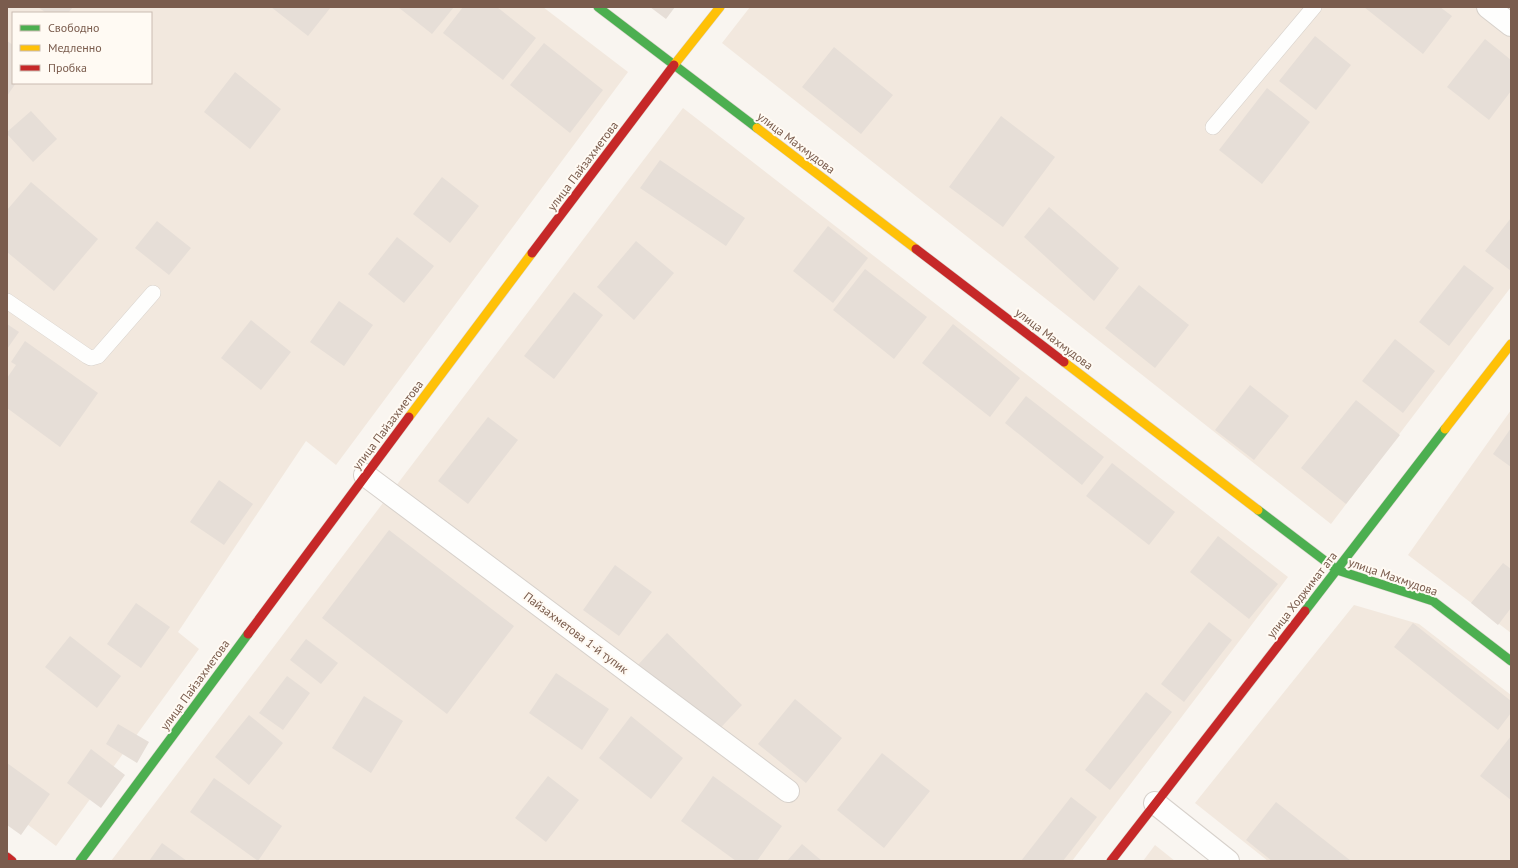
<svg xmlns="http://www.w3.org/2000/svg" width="1518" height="868" viewBox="0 0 1518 868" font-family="'PT Sans',sans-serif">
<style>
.residential{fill:#f2e8de;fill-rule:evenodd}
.building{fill:#e6ded7}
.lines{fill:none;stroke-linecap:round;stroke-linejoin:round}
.lane-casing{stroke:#d7d1cb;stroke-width:16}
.street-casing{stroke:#d7d1cb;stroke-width:24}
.fast-casing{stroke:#d9d2cb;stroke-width:10}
.slow-casing{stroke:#d9d2cb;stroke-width:10}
.jam-casing{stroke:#d9d2cb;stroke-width:10}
.lane{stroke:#fefefd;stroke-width:15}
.street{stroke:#fefefd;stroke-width:22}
.fast{stroke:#4caf50;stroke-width:9}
.slow{stroke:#ffc107;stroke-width:9}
.jam{stroke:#c62828;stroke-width:9}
.labels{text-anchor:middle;stroke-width:4;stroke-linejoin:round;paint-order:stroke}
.street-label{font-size:12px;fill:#7a5c4d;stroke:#fffaf3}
</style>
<rect width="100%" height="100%" fill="#f9f5f0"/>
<!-- residential -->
<path class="residential" d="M7,7H543L628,72L336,465L306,441L178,632L199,649L56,846L7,809ZM13,13H151V83H13Z
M750,7H1511V287L1331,524L722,43Z
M683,108L1288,577L1072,861H111Z
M1511,410V633L1408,555Z
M1354,605L1419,624L1511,695V861H1268L1195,803Z
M1155,845L1175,861H1143Z"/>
<!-- building -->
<path class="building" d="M38,7H73L68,13H46Z
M271,7H331L308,36Z
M398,7H454L432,34Z
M463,7H497L536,38L503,80L443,33Z
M650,7H675L666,19Z
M1364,7H1440L1452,16L1423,54Z
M1315,36L1351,65L1316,110L1279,81Z
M1485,39L1511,60V91L1489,120L1447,87Z
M7,41L13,45V83H16L7,96Z
M544,43L603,90L570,133L510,85Z
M834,47L893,95L861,134L802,87Z
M235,72L281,109L250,149L204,112Z
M1267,88L1310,122L1262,184L1219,150Z
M31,111L57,139L33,162L7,134V132Z
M1001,116L1055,157L1003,227L949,187Z
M660,160L745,218L726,246L640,188Z
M442,177L479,206L450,243L413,214Z
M31,182L98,239L54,291L7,252V210Z
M1049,207L1119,268L1094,301L1024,237Z
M1511,218V271L1485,251Z
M157,221L191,248L169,275L135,248Z
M828,226L868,258L833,303L793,271Z
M397,237L434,266L404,303L368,274Z
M636,241L674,273L634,320L597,287Z
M1464,265L1494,288L1449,346L1419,322Z
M865,269L927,317L894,359L833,310Z
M1139,285L1189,325L1155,368L1105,328Z
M574,292L603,315L554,379L524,356Z
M339,301L373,325L344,366L310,342Z
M251,320L291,352L261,390L221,358Z
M7,324L19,332L7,349Z
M953,324L1020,378L990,417L922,363Z
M1395,339L1435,371L1403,413L1362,381Z
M25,341L98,393L60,447L7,408V378L16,365L11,362Z
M1250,385L1289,416L1254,460L1215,430Z
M1026,396L1104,457L1082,485L1005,423Z
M1356,400L1400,435L1346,504L1301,468Z
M488,417L518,440L468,504L438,481Z
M1511,428V467L1493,454Z
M1112,463L1175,512L1149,545L1086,496Z
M219,480L253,504L224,545L190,522Z
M389,530L514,626L447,714L322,618Z
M1218,536L1278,584L1249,619L1190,572Z
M1503,563L1511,569V608L1498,625L1471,603Z
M615,565L652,592L619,636L583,610Z
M136,603L170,627L141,668L107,644Z
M1209,622L1232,640L1184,702L1161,684Z
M1413,623L1511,701V713L1498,730L1394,647Z
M667,633L742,705L712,737L637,666Z
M70,636L121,676L97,708L45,667Z
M306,639L338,663L321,684L290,660Z
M556,673L609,709L582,750L529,713Z
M287,676L310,693L283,730L259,713Z
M1146,692L1172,712L1110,790L1085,770Z
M364,696L403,721L371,773L332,748Z
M795,699L842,738L806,783L758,744Z
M249,715L283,743L249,785L215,757Z
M631,716L683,758L651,799L599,758Z
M118,724L149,742L137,763L106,744Z
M1511,736V800L1480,776Z
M91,749L125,775L101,808L67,783Z
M882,753L930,791L884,848L837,810Z
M7,763L50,794L21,835L7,825Z
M548,776L579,800L546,842L515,818Z
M713,776L782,826L757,861H736L681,821Z
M214,778L282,826L258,861L190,812Z
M1071,797L1097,817L1063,861H1021Z
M1276,802L1351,861H1272L1246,840Z
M162,843L187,861H149Z
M802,844L822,861H787Z"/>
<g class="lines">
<defs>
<path id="lane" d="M1213,127L1314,7
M7,301L87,356L91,358L98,356L153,293"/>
<path id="street" d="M1488,7L1511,25
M365,475L788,791
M1155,803L1228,861"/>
<path id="fast" d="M598,7L757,128
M1258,510L1337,570L1433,601L1511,661
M1305,611L1445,429
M80,861L248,634"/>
<path id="slow" d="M674,65L720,7
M757,128L916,249
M1064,362L1258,510
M409,417L532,253
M1445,429L1511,344"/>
<path id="jam" d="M916,249L1064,362
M532,253L674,65
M248,634L409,417
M7,857L12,861
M1111,861L1305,611"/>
</defs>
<!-- lane casing -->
<use href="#lane" class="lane-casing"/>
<!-- street casing -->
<use href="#street" class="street-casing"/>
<!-- fast casing -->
<use href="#fast" class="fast-casing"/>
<!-- slow casing -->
<use href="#slow" class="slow-casing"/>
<!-- jam casing -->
<use href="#jam" class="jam-casing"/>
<!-- lane -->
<use href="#lane" class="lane"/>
<!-- street -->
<use href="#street" class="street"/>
<!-- fast -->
<use href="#fast" class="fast"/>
<!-- slow -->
<use href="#slow" class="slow"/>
<!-- jam -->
<use href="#jam" class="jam"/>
</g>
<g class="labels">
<!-- street labels -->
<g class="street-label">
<text transform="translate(796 143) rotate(37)" y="4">улица Махмудова</text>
<text transform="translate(583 166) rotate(-53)" y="4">улица Пайзахметова</text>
<text transform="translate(1054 339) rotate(37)" y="4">улица Махмудова</text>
<text transform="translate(388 425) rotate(-53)" y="4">улица Пайзахметова</text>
<text transform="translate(1393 577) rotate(19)" y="4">улица Махмудова</text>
<text transform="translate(1302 595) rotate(-52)" y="4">улица Ходжимат ата</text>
<text transform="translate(576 633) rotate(37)" y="4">Пайзахметова 1-й тупик</text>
<text transform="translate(195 685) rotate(-54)" y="4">улица Пайзахметова</text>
</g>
</g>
<!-- border -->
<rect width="1518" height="868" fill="none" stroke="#7a5c4d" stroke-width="16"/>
<!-- legend -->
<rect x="12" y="12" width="140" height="72" fill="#fffaf3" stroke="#cabbb1"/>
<rect x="20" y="25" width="20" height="6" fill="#4caf50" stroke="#cabbb1"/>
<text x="48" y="32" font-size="12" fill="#7a5c4d">Свободно</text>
<rect x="20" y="45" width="20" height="6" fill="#ffc107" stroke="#cabbb1"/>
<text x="48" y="52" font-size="12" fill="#7a5c4d">Медленно</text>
<rect x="20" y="65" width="20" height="6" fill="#c62828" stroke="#cabbb1"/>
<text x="48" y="72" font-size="12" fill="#7a5c4d">Пробка</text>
</svg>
